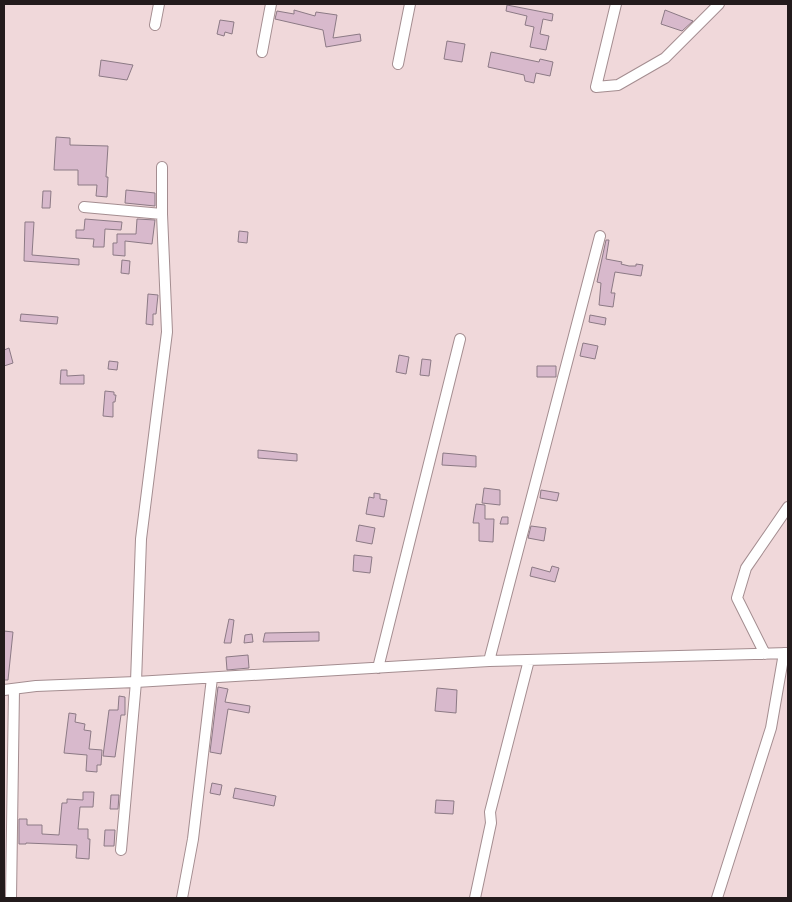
<svg xmlns="http://www.w3.org/2000/svg" width="792" height="902" viewBox="0 0 792 902" font-family="'Exo 2',sans-serif">
<style>
.building{fill:#d8b9cc;stroke:#8c7a85}
.lines{fill:none;stroke-linecap:round;stroke-linejoin:round}
.minor-casing{stroke:#a48d90;stroke-width:12}
.minor{stroke:#fff;stroke-width:10}
</style>
<rect width="100%" height="100%" fill="#f0d8da"/>
<!-- building -->
<path class="building" d="M507,5L553,14L552,21L543,19L540,34L549,36L546,50L530,47L534,27L525,25L527,16L506,11Z
M294,10L315,16L316,12L337,15L333,38L360,34L361,41L326,47L323,30L275,19L277,11L294,14Z
M665,10L693,21L682,31L661,24Z
M220,20L234,22L232,34L225,32L224,36L217,34Z
M447,41L465,44L462,62L444,59Z
M491,52L539,62L540,59L553,62L550,76L536,73L534,83L525,81L524,75L488,67Z
M101,60L133,65L127,80L99,76Z
M56,137L70,138V145L108,146L106,177H108L107,197L96,196L97,185H78V170H54Z
M126,190L155,193V206L125,203Z
M43,191H51L50,208H42Z
M85,219L122,222L121,230L105,229L104,247H93L94,239L76,238V230H84Z
M137,219L155,220L152,244L125,241V256L113,255V243H117V234H136Z
M25,222H34L32,255L79,259V265L24,261Z
M239,231L248,232L247,243L238,242Z
M606,240H609L606,259L622,262L621,264L629,266H636V264L643,265L641,276L615,272L611,293H615L613,307L599,305L601,283L597,282Z
M122,260L130,261L129,274L121,273Z
M148,294L158,295L156,314H153V325L146,324Z
M21,314L58,317L57,324L20,321Z
M590,315L606,318L605,325L589,322Z
M583,343L598,346L595,359L580,356Z
M9,348L13,363L4,366V350Z
M399,355L409,357L406,374L396,372Z
M422,359L431,360L429,376L420,375Z
M109,361L118,362L117,370L108,369Z
M537,366H556V377H537Z
M61,370H67V376L84,375V384H60Z
M105,391L114,392V395H116L115,402H113V417L103,416Z
M258,450L297,454V461L258,458Z
M443,453L476,456V467L442,465Z
M484,488L500,490V505L482,503Z
M541,490L559,493L557,501L540,498Z
M374,493L380,494V499L387,500L384,517L366,514L369,497L374,498Z
M476,504L485,505V519H494L493,542L479,541V523H473Z
M502,517H508V524H500Z
M359,525L375,528L372,544L356,541Z
M531,526L546,528L544,541L528,538Z
M354,555L372,557L370,573L353,571Z
M552,566L559,568L555,582L530,576L532,567L550,572Z
M229,619L234,620L231,643H224Z
M4,631L13,632L8,680H4Z
M319,632V641L263,642L265,633Z
M252,634L253,642L244,643L245,635Z
M248,655L249,668L227,670L226,657Z
M218,687L228,689L225,702L250,706L249,713L228,709L221,754L210,752Z
M437,688L457,690L456,713L435,711Z
M119,696L125,697V715H121L115,757L103,756L109,710H118Z
M69,713L76,714L75,722L85,724L84,730L91,731L89,749L102,750L101,765H97V772L86,771L87,755L64,753Z
M212,783L222,785L220,795L210,793Z
M235,788L276,796L274,806L233,798Z
M83,792H94L93,807H80L78,829H88V839H90L89,859L76,858L77,845L26,843V844H19V819H27V825H42V834L59,835L62,803H67V799L83,800Z
M111,795H119L118,809H110Z
M436,800L454,801L453,814L435,813Z
M105,830H115L114,846H104Z"/>
<g class="lines">
<defs>
<path id="minor" d="M616,4L596,87L618,85L665,58L719,4
M155,25L159,4
M262,52L271,4
M398,64L410,4
M84,207L162,214
M765,654L737,598L746,568L788,507
M489,661L600,236
M378,668L460,339
M4,690L36,686L136,682L489,661L788,653
M121,850L136,682L141,539L167,332L162,214V167
M11,898L14,689
M182,898L193,839L212,678
M475,898L491,823L490,812L529,660
M717,898L771,728L784,653"/>
</defs>
<!-- minor casing -->
<use href="#minor" class="minor-casing"/>
<!-- minor -->
<use href="#minor" class="minor"/>
</g>
<!-- border -->
<rect width="792" height="902" fill="none" stroke="#231b1c" stroke-width="10"/>
</svg>
